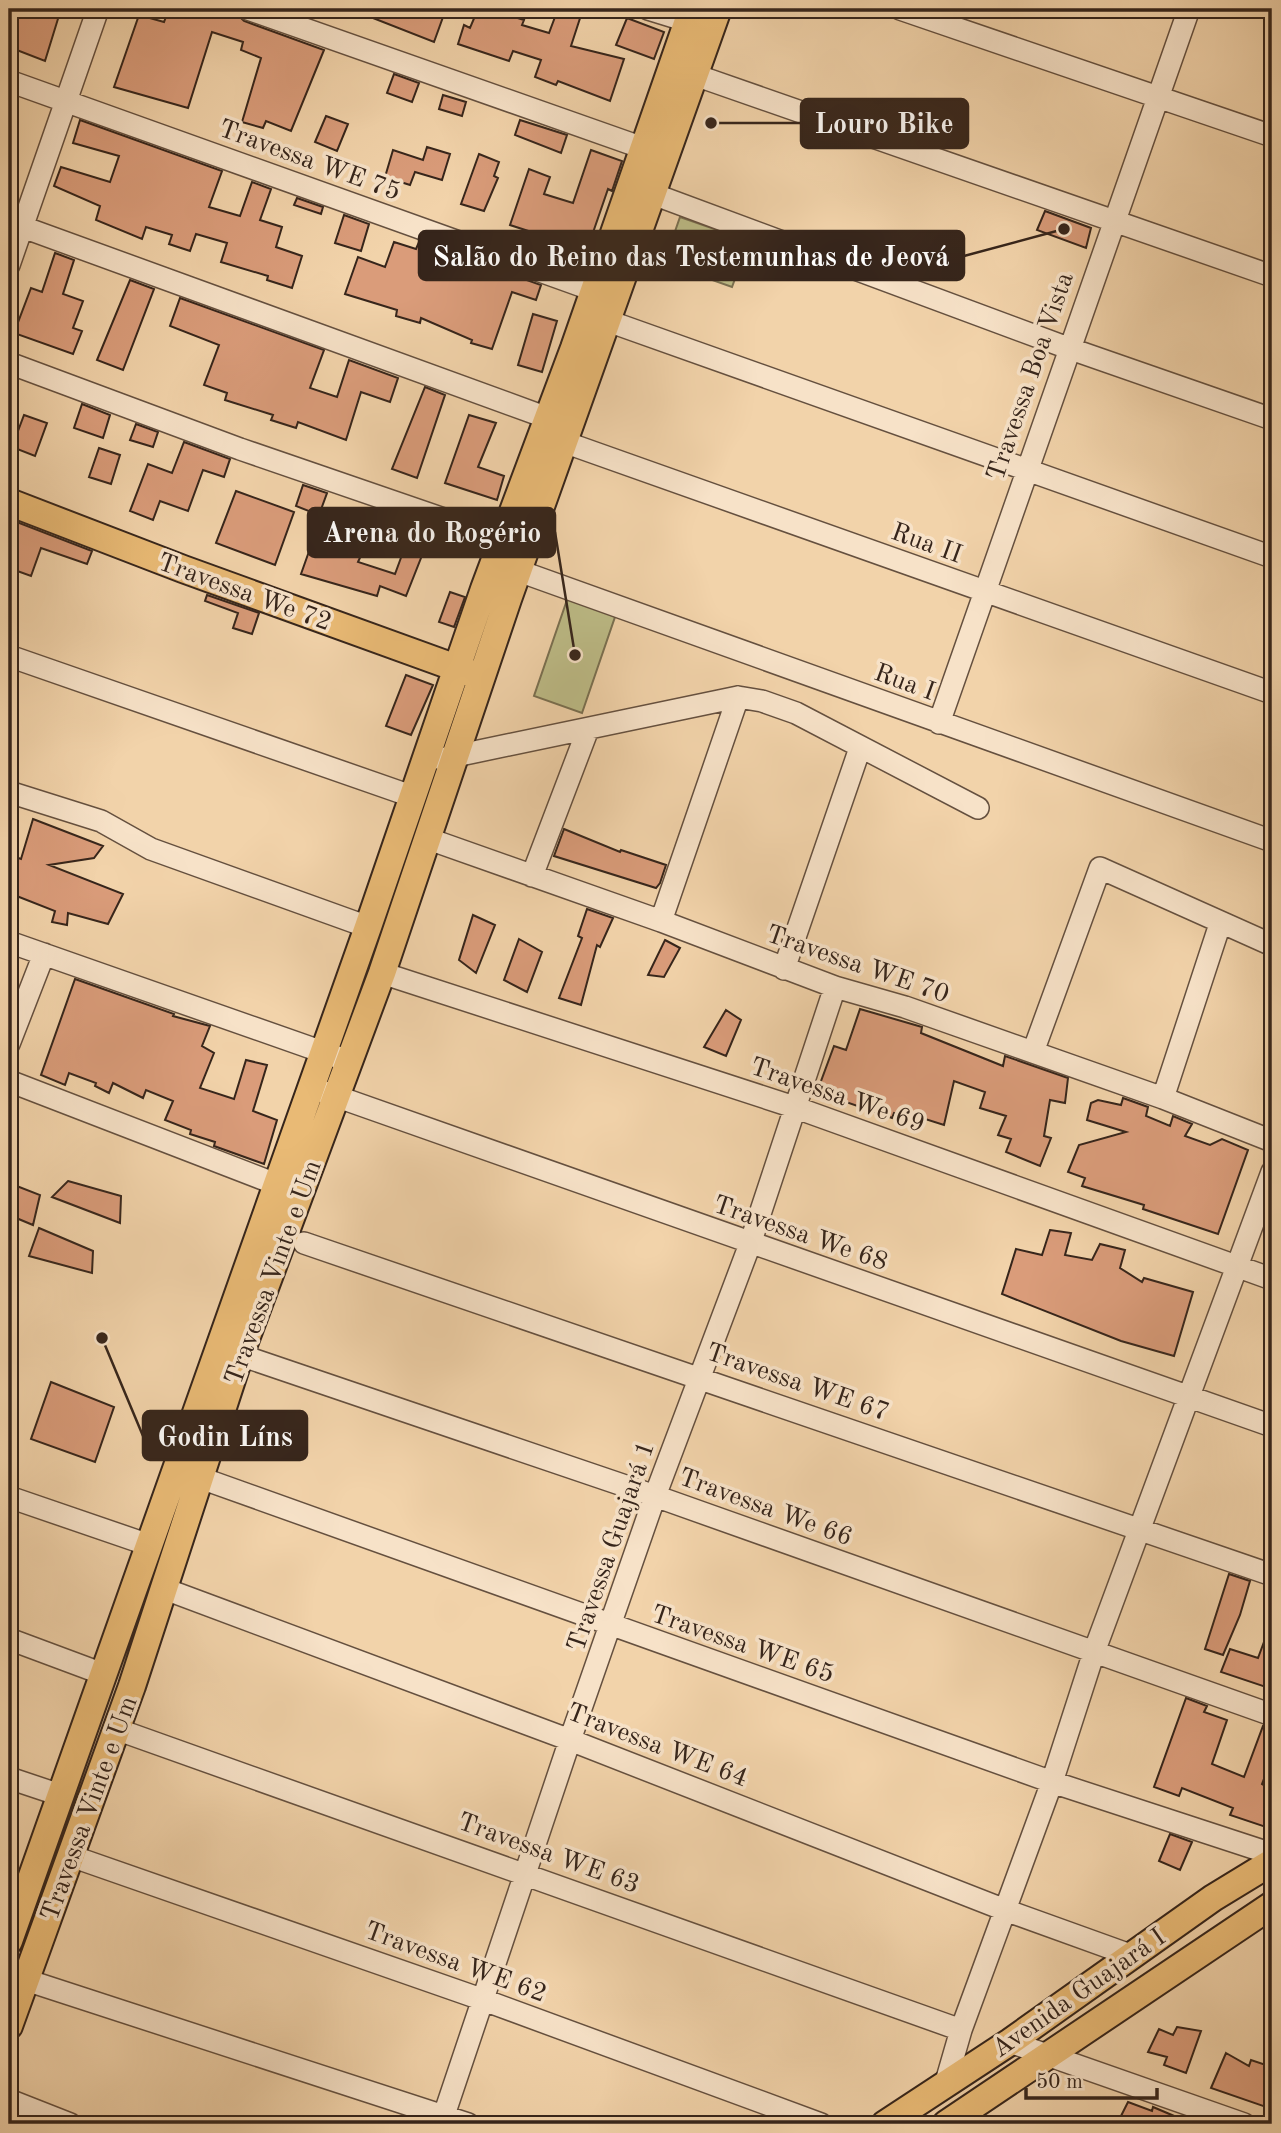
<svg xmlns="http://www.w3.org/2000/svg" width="1281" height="2133" viewBox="0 0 1281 2133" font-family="'Old Standard TT',serif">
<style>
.green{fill:#bdbc87;stroke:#7a7051;stroke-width:2}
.building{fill:#da9c7a;stroke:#36251b;stroke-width:2}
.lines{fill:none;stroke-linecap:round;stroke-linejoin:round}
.minor-casing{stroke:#65503f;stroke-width:24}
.major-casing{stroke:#36251b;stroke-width:30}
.minor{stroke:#f7e2c8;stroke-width:21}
.major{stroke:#e9ba75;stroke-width:26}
.labels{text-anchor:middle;stroke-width:7;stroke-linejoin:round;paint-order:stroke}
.street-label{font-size:26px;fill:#36251b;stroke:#f7e2c8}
.leader{fill:none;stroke:#36251b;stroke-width:2.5}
.callout-dot{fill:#36251b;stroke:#f7e2c8;stroke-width:2.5}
.callout{fill:#36251b;stroke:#36251b;stroke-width:2.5}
.callout-label{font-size:28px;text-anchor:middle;font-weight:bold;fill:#fff}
</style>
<rect width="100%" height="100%" fill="#f2d3aa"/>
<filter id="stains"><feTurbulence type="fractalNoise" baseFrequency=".00286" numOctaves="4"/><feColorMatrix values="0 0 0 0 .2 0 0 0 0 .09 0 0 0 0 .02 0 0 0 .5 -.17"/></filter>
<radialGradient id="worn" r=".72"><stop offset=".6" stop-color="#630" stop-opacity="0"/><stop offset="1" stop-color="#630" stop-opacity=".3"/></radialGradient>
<!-- green -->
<path class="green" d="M680,217L749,241L732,287L664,263Z
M568,597L616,614L582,713L534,696Z"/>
<!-- building -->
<path class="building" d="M9,9H61L45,61L9,47Z
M169,9H226L235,12L244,21L324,50L291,131L266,121L263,128L242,122L261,58L241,50L243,42L212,32L188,108L114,87L139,15L164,22Z
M350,9H438L436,14L443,17L434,42Z
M478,9L505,14L524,20L522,25L549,33L558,9H583L571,46L624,59L610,101L558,81L556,85L535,77L541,60L513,51L509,61L458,44L464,25L470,28Z
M627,18L664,32L654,59L616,45Z
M394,74L419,83L412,102L387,93Z
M443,95L466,102L462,116L439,109Z
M326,116L348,124L337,151L315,142Z
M80,120L222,171L209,207L240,216L252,182L271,189L260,220L282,227L276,247L302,256L292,288L267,280L268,276L221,262L227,243L196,234L190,251L169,244L172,235L146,227L142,239L96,220L100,206L54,186L61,167L110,182L119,156L73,143Z
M520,120L567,135L561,153L515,135Z
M427,147L450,154L442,180L415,172L410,185L385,177L393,150L423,160Z
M591,150L622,161L612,191L608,189L587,250L510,225L529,169L550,177L544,194L573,203Z
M479,154L499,162L494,176L498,178L484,211L461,204Z
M297,198L323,207L321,214L294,205Z
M1045,211L1091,228L1086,248L1037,230Z
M344,215L369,224L361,251L335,243Z
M394,242L416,249L419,242L541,285L536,300L512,292L492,349L471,343L472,340L421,318L420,323L396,316L397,310L345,294L358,257L385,267Z
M55,253L74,260L63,294L83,301L73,328L82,331L73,354L14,333L31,288L42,292Z
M130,280L154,289L123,370L97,360Z
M180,298L324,350L310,388L337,397L349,360L398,378L390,402L361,392L346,440L298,422L296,428L271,420L273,415L225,400L227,393L204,385L219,345L170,326Z
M533,314L557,321L542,372L518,365Z
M425,387L445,395L417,478L392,469Z
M82,404L110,415L103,438L74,428Z
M24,415L47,423L35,456L12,447Z
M469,415L496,423L478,467L504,476L497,500L445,483Z
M136,424L158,432L153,447L130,440Z
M184,442L230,459L224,477L203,470L188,511L160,501L153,520L130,511L148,464L172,473Z
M99,448L120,455L111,484L89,477Z
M303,485L327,493L319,515L296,506Z
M236,491L294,512L275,565L216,543Z
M351,515L376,523L358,562L395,574L406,544L399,542L406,521L432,530L406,596L380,586L377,596L301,574L318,526L344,535Z
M9,519L92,551L87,564L41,548L31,576L9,568Z
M450,592L465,597L454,627L439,622Z
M207,595L259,613L252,634L233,628L238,613L205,601Z
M406,675L433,685L411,735L386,726Z
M33,819L103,846L94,858L49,865L123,894L108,924L68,913L67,925L52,922L55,911L9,893L10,855L21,859Z
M564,829L620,852L621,850L666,865L660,883L656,888L554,856Z
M587,909L613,918L600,947L597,945L581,1005L559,998L582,938L578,936Z
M473,915L495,925L476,973L459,960Z
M519,939L542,952L527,992L504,980Z
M665,940L680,948L664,977L648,975Z
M75,979L174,1014L173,1016L210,1026L202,1046L214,1053L200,1088L234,1099L246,1060L267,1065L253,1111L277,1120L264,1164L214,1146L215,1142L190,1134L191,1130L165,1120L173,1101L146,1090L143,1098L113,1083L109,1093L95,1086L96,1083L69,1073L65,1085L41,1075Z
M860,1009L922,1027L921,1033L1003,1066L1005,1056L1068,1078L1065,1103L1050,1100L1044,1136L1051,1138L1040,1166L1006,1152L1011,1139L998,1135L1006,1116L980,1108L985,1092L954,1081L944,1125L919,1117L918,1121L894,1113L892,1118L817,1092L834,1046L846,1050Z
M726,1010L741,1020L726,1056L704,1047Z
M1123,1098L1148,1107L1146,1116L1170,1126L1173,1116L1192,1124L1185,1136L1210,1145L1222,1139L1248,1150L1218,1234L1143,1209L1144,1205L1082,1186L1085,1178L1068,1172L1079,1145L1126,1132L1087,1120L1091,1103L1098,1100L1121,1105Z
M68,1181L121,1196L120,1223L52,1197Z
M9,1183L40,1195L33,1225L9,1215Z
M39,1228L93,1251L92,1273L29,1256Z
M1050,1230L1071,1233L1065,1255L1092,1260L1100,1244L1125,1250L1120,1268L1142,1282L1144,1278L1193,1292L1174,1356L1121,1341L1002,1294L1016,1249L1042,1255Z
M51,1382L114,1407L95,1462L31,1439Z
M1229,1574L1250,1581L1240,1615L1223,1655L1205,1649Z
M1271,1623L1272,1689L1221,1672L1230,1649L1258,1658Z
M1186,1698L1207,1706L1204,1712L1227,1720L1212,1764L1244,1777L1263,1726L1272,1728V1758L1262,1784L1272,1790V1829L1230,1815L1233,1808L1182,1788L1179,1796L1154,1787Z
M1170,1834L1192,1842L1180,1870L1159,1861Z
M1177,2027L1201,2031L1186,2073L1164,2065L1167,2057L1148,2052L1159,2029L1173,2035Z
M1226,2053L1249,2066L1251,2060L1272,2067V2109L1211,2088Z
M1128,2102L1152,2111L1153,2107L1193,2124H1140L1120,2118Z"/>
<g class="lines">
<defs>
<path id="minor" d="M248,9L643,148
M648,9L687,21
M900,9L1272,136
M695,75L1272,276
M9,81L593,290
M653,194L1068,348L1272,419
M9,222L545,417
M9,265L98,9
M608,321L1272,557
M9,363L240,449L502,539
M564,442L1272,693
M519,571L1272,841
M9,656L414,797
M939,723L1189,9
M441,759L738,697L762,701L796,713L978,808
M9,792L101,821L151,849L368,927
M426,838L661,921L835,987L905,1007L1163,1098L1272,1141
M532,876L588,729
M661,921L738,697
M9,942L337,1057
M784,969L860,748
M382,973L794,1107L1272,1279
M9,1044L44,954
M1033,1052L1100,868L1272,945
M9,1081L276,1184
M324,1092L1272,1426
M1163,1098L1220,924
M304,1243L1272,1575
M240,1355L655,1496L1272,1715
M198,1477L1052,1782L1272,1854
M9,1497L149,1545
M165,1589L570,1740L1005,1910L1130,1955
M9,1639L103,1674
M116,1729L961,2030
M9,1778L60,1795
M71,1856L481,1999L821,2124
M26,1980L468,2124
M1010,2042L1244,2124
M946,2082L961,2030L1052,1782L1094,1652L1272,1172
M9,2100L70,2124
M441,2124L570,1740L655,1496L750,1244L835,987"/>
<path id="major" d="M9,502L183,569L473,674
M9,1941L368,927L484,589L574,348L692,9
M9,2026L132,1686L240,1355L382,973L508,599L718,9
M885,2124L1010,2042L1213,1898L1272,1862
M946,2124L1272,1905"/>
</defs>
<!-- minor casing -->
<use href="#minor" class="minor-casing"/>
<!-- major casing -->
<use href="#major" class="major-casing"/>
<!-- minor -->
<use href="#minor" class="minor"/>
<!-- major -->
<use href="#major" class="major"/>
</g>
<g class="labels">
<!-- street labels -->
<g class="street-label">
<text transform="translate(310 159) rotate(20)" y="9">Travessa WE 75</text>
<text transform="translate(1029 376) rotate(-71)" y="9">Travessa Boa Vista</text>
<text transform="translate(927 542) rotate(20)" y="9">Rua II</text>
<text transform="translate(245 591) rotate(20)" y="9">Travessa We 72</text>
<text transform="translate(905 681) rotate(20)" y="9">Rua I</text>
<text transform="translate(858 963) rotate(19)" y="9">Travessa WE 70</text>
<text transform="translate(838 1094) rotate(19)" y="9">Travessa We 69</text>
<text transform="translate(801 1232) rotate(19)" y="9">Travessa We 68</text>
<text transform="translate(272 1272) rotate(-70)" y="9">Travessa Vinte e Um</text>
<text transform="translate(798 1381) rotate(19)" y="9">Travessa WE 67</text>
<text transform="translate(766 1506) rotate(20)" y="9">Travessa We 66</text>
<text transform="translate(610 1546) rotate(-71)" y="9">Travessa Guajará 1</text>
<text transform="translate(743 1643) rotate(19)" y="9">Travessa WE 65</text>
<text transform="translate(658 1744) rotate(21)" y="9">Travessa WE 64</text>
<text transform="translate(88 1808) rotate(-70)" y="9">Travessa Vinte e Um</text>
<text transform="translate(549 1852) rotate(20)" y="9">Travessa WE 63</text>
<text transform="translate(456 1961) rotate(20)" y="9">Travessa WE 62</text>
<text transform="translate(1078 1992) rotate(-35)" y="9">Avenida Guajará I</text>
</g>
</g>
<!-- callouts -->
<path class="leader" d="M711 123L801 123M1064 229L964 256M575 655L555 532M102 1338L143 1436"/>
<g class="callout-dot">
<circle cx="711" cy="123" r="7"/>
<circle cx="1064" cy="229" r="7"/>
<circle cx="575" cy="655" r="7"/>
<circle cx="102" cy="1338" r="7"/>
</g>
<g class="callout">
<rect x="801" y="99" width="167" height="49" rx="7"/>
<rect x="419" y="231" width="545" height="49" rx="7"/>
<rect x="308" y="508" width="247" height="49" rx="7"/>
<rect x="143" y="1411" width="164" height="49" rx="7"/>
</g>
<g class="callout-label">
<text x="884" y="133">Louro Bike</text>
<text x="691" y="266">Salão do Reino das Testemunhas de Jeová</text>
<text x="432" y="542">Arena do Rogério</text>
<text x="225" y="1446">Godin Líns</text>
</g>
<!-- margin -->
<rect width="1281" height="2133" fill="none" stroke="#f2d3aa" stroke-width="35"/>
<rect x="10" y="10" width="1260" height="2112" fill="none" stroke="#36251b" stroke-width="3.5"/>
<rect x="18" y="18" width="1246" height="2098" fill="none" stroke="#36251b" stroke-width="2"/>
<!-- scale -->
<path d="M1026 2088v10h131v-10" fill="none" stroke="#36251b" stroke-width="3.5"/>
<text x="1036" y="2088" font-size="21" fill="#36251b" stroke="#f7e2c8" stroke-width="5" paint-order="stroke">50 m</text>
<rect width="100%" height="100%" filter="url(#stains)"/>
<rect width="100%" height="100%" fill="url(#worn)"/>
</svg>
